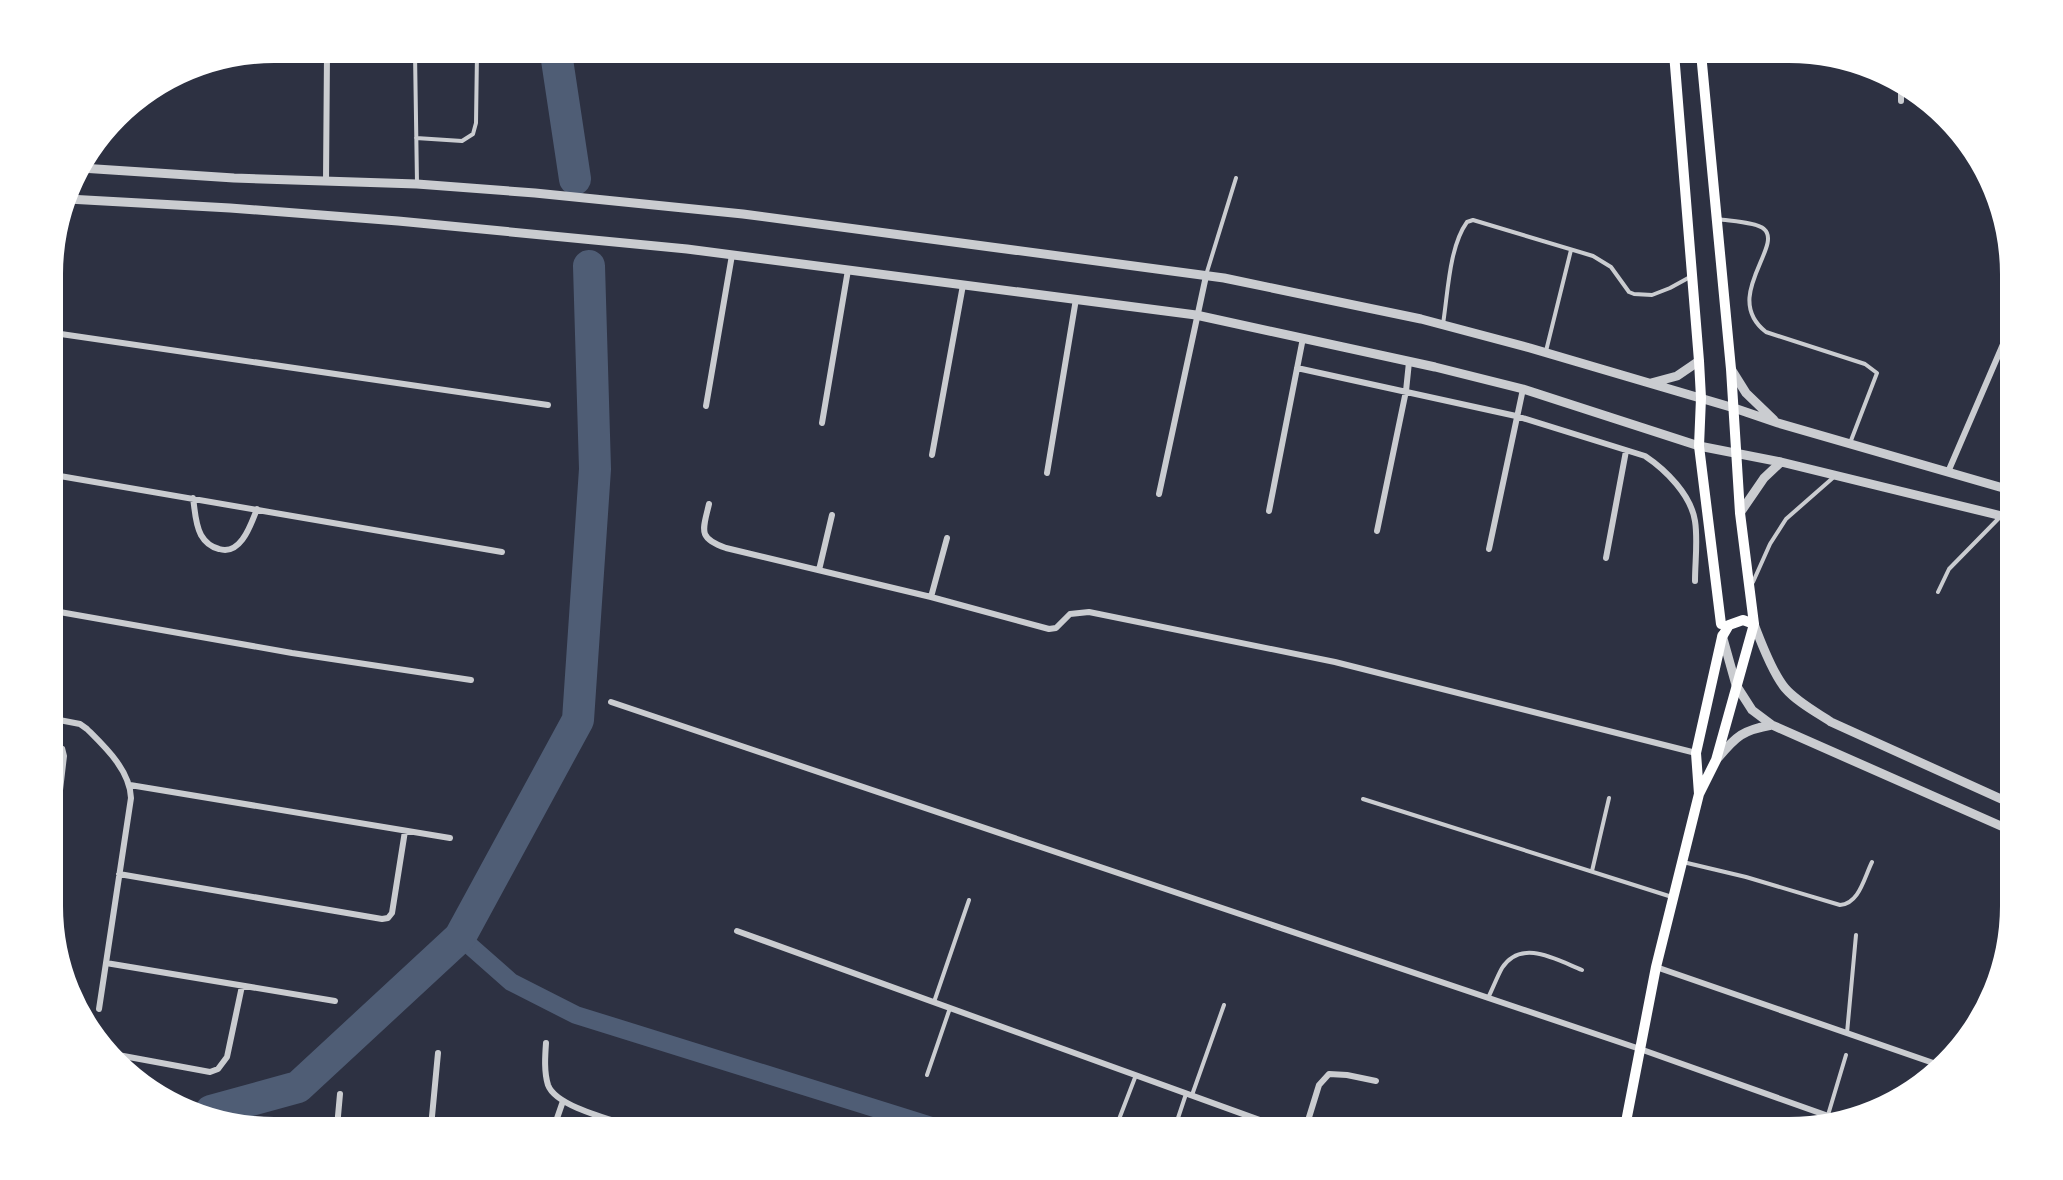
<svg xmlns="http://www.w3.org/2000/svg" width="2063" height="1180" viewBox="0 0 2063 1180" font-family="Manrope,sans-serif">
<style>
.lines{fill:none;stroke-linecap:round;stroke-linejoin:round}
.canal{stroke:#4f5d75;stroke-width:18}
.river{stroke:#4f5d75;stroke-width:32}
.service{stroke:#caccd0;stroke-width:4}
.minor{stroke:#caccd0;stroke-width:6}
.tertiary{stroke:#caccd0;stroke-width:9}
.secondary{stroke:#fff;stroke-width:10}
</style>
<rect width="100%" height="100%" fill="#2d3142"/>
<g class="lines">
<!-- canal -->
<path class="canal" d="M460,937L511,982L576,1015L935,1127"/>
<!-- river -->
<path class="river" d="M556,53L575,179
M211,1111L298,1087L460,937L578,720L595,469L589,266"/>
<!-- service -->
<path class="service" d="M415,53L417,183
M416,138L462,141L473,134L476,123L477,53
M1718,219C1728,221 1757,222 1764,229C1784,246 1721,297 1766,332L1865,364L1877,373L1850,443
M1206,275L1236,178
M1443,324C1448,293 1449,247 1467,222L1473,220L1593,256L1611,267L1629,292L1634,294L1652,295L1670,288L1690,277
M1546,351L1571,250
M2003,487L2010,459
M1753,582L1770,544L1786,519L1835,476
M1938,592L1949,569L2001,516
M54,744L63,748L65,756L54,850
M1363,799L1672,897
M1683,862L1746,877L1840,905C1859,904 1864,878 1872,862
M1592,871L1609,798
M1488,998C1493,988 1497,977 1502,968C1521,938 1557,960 1582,970
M934,1002L969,900
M1847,1033L1856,935
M927,1075L950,1008
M1192,1095L1224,1005
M1828,1115L1846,1055
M1116,1127L1136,1075
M1175,1127L1186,1094"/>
<!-- minor -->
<path class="minor" d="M1901,83V101
M326,181L327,53
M54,333L548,405
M1297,368L1516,416L1645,456C1666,470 1691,495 1695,521C1698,540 1695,562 1695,581
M706,406L732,255
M822,423L848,270
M932,455L963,285
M1948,472L2010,328
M1047,473L1076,299
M54,475L502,552
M1159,494L1206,276
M193,498C195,510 195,524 201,535C205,542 211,547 219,549C241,556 251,524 257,509
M709,504C703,530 697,538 726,548L931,597L1049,629L1056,628L1070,614L1089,612L1335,662L1696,753
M1269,511L1303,338
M1377,531L1406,391L1409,362
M1489,549L1523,389
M1606,558L1626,451
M819,570L832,515
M931,597L947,538
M54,611L292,653L471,680
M611,702L1640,1049L1834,1118
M54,719L80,724L87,729C105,747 130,770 131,798L99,1009
M130,785L450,838
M119,874L382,919L388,918L392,913L405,831
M737,931L1279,1127
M106,963L335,1001
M1656,967L1942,1066
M546,1043C545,1057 544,1072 548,1085C556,1107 613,1120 634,1127
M118,1055L210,1072L218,1069L227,1057L242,986
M337,1127L340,1094
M431,1127L438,1053
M554,1127L563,1101
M1306,1127L1319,1085L1329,1074L1347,1075L1376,1081"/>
<!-- tertiary -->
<path class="tertiary" d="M81,168L234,178L417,184L535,193L743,214L1224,278L1421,319L1530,348L1734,408L1778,423L2010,490
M68,199L230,208L398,221L687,249L1196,315L1435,367L1523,389L1699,446L1781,462L2010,518
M1731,369L1746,393L1774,420
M1651,383L1677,376L1699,361
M1740,513L1764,478L1781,462
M1754,624C1760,640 1774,675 1785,688C1797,702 1816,712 1831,722L2010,803
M1722,635L1736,685L1752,710L1772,725L2010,830
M1718,758C1736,736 1743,730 1772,725"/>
<!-- secondary -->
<path class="secondary" d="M1674,53L1699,361L1701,398L1699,446L1721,624
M1699,794L1716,760L1754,624L1740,513L1731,369L1701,53
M1625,1127L1656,967L1699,794L1696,753L1722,637L1729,625L1743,620L1754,624"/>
</g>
<!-- crop -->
<path d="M0 0H2063V1180H0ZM274 63H1789A211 211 0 0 1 2000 274V906A211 211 0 0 1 1789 1117H274A211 211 0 0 1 63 906V274A211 211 0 0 1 274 63Z" fill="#fff" fill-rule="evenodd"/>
</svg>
